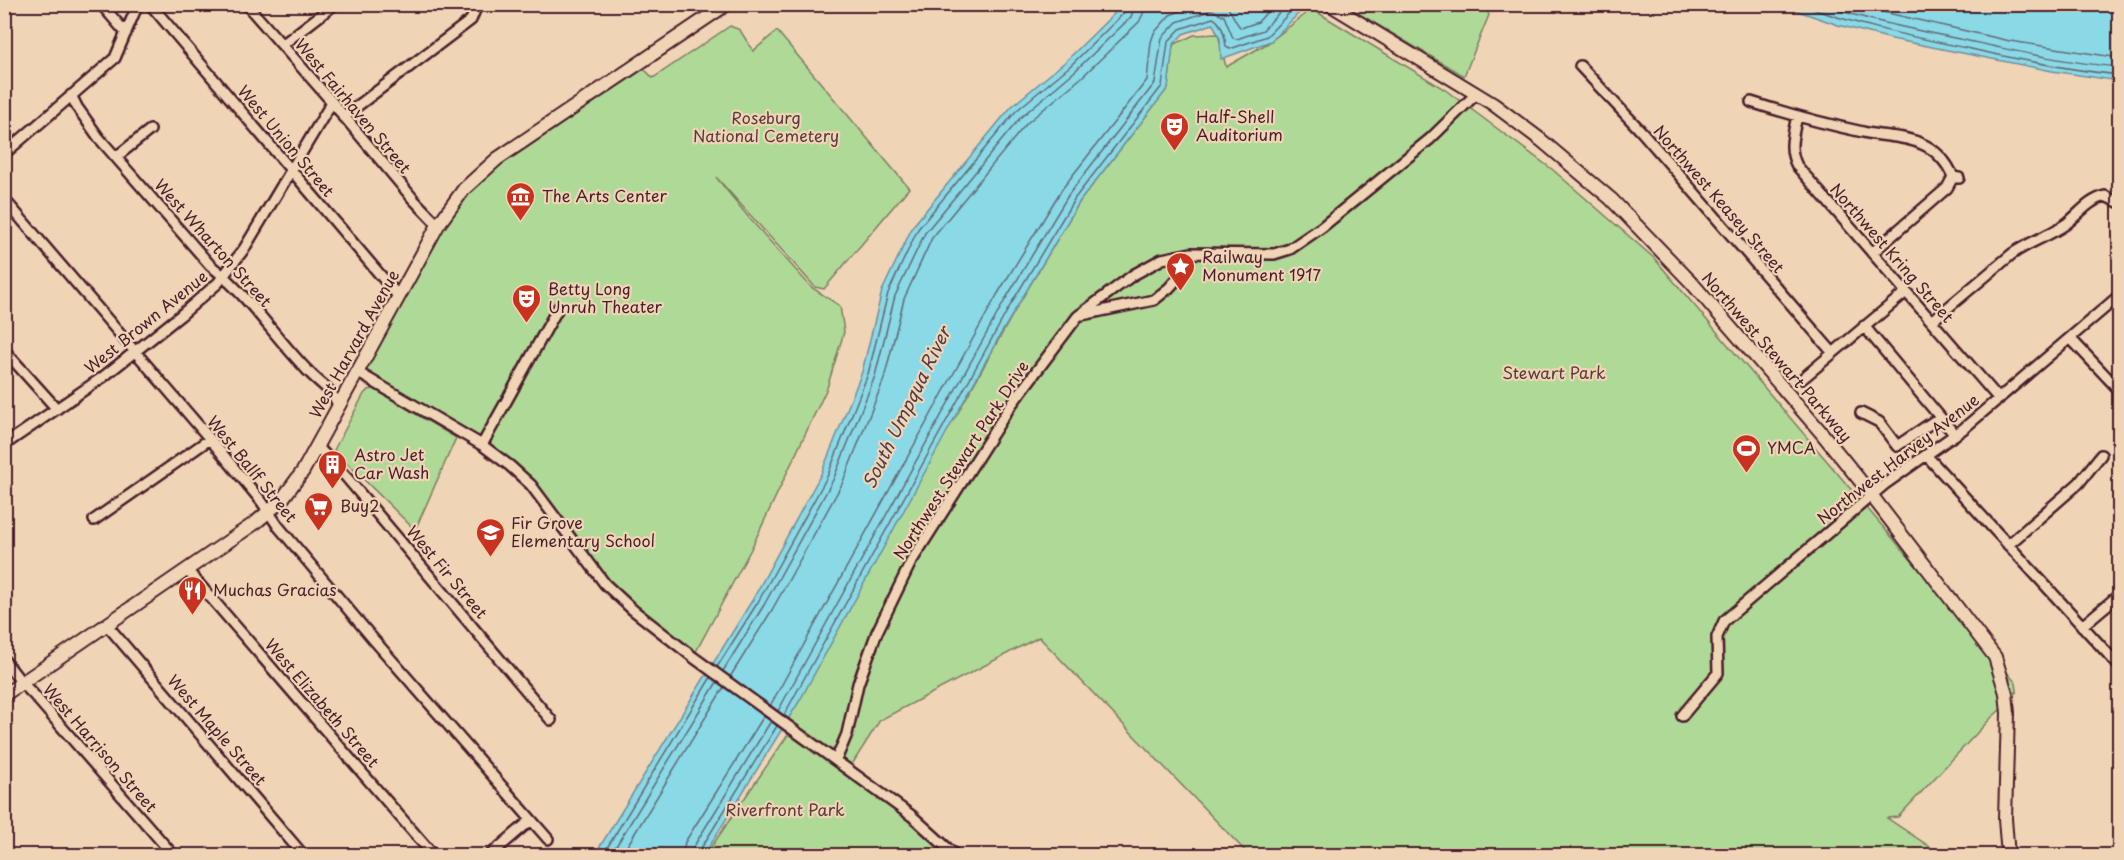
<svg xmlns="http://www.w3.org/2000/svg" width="2124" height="860" viewBox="0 0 2124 860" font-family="'Playpen Sans',sans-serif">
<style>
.green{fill:#afd996;stroke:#7c7c60;stroke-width:1.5}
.water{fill:#89d9e6;stroke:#708f9b;stroke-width:1.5}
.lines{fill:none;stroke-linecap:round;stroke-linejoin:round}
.shore{stroke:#636976;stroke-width:1.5}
.minor-casing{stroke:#4a1f2b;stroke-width:14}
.major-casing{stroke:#4a1f2b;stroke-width:16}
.minor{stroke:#efd4b6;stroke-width:9}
.major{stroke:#efd4b6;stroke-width:12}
.labels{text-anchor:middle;stroke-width:4.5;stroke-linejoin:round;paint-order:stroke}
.street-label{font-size:16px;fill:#4a1f2b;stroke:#efd4b6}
.poi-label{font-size:16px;fill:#4a1f2b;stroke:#efd4b6;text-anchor:start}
.park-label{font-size:16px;fill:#593b3b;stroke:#efd4b6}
.water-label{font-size:18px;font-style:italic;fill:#533b47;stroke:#efd4b6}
</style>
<rect width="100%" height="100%" fill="#efd4b6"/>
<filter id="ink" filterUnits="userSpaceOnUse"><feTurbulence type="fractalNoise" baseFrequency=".0167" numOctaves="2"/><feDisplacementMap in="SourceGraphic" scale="12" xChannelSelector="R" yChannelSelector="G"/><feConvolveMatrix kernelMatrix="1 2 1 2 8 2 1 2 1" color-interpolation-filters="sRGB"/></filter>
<g filter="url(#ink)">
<!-- green -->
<path class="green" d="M1344,5H1484L1489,15L1464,76Z
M1312,9L1444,89L1553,170L1654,258L2016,683L2017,690L2013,699L1992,717L1898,817L1887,818L1942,855H1249L1039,637L880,720L849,769L954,855L705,856L792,729L751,699L956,416L1017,307L1080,201L1168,88L1173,45L1194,35L1218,34L1226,67L1268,43Z
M730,26L740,30L753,51L777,31L909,188L824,289L815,287L716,177L750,219L811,287L840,306L844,332L827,388L751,549L693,657L605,584L519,474L500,458L357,372L419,261L473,179L638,63L653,78Z
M374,389L456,438L415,530L334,450L364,394L368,390Z"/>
<!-- water -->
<path class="water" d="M1127,5H1307L1271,41L1221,59L1220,39L1213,24L1183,34L1173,45L1168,88L1080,201L1000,335L800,700L704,855L594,856L753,599L821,474L862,372L882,291L913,226L1011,107L1066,61L1121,7Z
M1781,5H2119V81L2052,71L1892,39L1838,25Z"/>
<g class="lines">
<!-- shore -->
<path class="shore" d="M1224,4C1233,11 1234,22 1241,28L1258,22L1274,4
M1799,4C1855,25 1912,37 1971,49C2020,60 2070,70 2120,75
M1821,4C1867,21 1916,30 1964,40C2015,51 2067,63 2120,67
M1848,4L2010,41L2120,58
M717,667L758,602L827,477L868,374L888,293L918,229L1016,111L1070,66L1126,11L1128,4
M723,671L764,605L833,480L875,376L895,296L925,233L1021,117L1075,71L1131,17L1135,4
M730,677L772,610L842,484L884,379L904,299L932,238L1027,123L1081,78L1139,22L1143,14L1144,4
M770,706L997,295L1062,189L1147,80L1151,42L1154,33L1170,15L1198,4
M778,711L1005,300L1069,194L1155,83L1162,38L1177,22L1212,10L1224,16L1233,38L1237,39L1263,30L1287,4
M784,715L1011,304L1075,198L1162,86L1168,42L1180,29L1213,18C1223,23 1225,37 1226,47L1230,49L1267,36L1298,4
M602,856L711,677
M610,856L717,682
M621,856L724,687
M682,856L685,842L764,716
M691,856L694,846L771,721
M699,856L700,850L777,726"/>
<defs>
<path id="minor" d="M101,4L126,33
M150,4L399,297
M246,4L332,102L414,200L438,225
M282,45L335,4
M1580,66L1642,132L1833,353
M71,95L77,107L99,138L210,265C248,295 274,336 308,371C319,383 332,389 338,405
M1751,102C1788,114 1825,124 1863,132C1882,137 1904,135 1922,144C1935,149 1948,163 1953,177
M1797,116C1793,135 1788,149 1797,166L1999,399
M343,117L471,20L475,10L471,4
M4,154L115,58L138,4
M116,157L150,130
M4,199L210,439L262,502L278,526L374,640L548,839
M1872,253L1947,188L1953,177L1959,178
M1082,315L1154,300L1169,288L1179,277L1176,256
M1932,321L2012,254C2029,242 2049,236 2066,224C2079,214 2089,200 2105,196L2120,203
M1864,326L1955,435
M2071,339L2120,391
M4,350L57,409
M357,372L482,445L510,466L531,485L605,584L633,610L693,657L912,816L956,856
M1802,379L1906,292
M1861,413L1879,422L1897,446L1940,417
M4,445L103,377L181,315L218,283L244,249L332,102
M482,445L558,308
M317,446L347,478L551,720
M1926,455L2120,667
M94,520L210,439
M2008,545L2079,483L2101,455
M187,570L434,856
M107,625L304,856
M2082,626L2120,594
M4,660L22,683L33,694L174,856
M1682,716L1718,673L1717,637L1724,621L1885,484L1963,429L2120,295
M836,760L847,734L858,684L877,632L911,562L1011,405L1078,316L1133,275L1162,259L1191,253L1274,254L1290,249L1322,227L1430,139L1476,94
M489,856L531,820"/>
<path id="major" d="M1329,4L1493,104L1541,140L1611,199L1691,282L1820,431L1862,483L1995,657L2006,693L2008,713L2005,819L2008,856
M4,695L255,523L280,502L303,471L438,225L464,189L497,159L727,4"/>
</defs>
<!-- minor casing -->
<use href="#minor" class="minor-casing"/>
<!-- major casing -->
<use href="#major" class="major-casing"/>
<!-- minor -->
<use href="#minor" class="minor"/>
<!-- major -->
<use href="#major" class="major"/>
</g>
</g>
<!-- icons -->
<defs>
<symbol id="theatre-pin" viewBox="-11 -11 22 30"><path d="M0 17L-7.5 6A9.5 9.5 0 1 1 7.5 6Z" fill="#c8321e" stroke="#efd4b6"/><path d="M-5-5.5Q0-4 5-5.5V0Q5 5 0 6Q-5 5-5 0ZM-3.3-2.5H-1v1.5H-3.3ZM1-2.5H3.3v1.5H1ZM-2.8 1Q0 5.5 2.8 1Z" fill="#fff"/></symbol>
<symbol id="museum-pin" viewBox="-11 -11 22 30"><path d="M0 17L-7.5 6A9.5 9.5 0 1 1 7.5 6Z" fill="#c8321e" stroke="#efd4b6"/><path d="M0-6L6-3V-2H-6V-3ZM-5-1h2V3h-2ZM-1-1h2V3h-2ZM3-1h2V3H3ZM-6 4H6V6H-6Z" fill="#fff"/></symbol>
<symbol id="sight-pin" viewBox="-11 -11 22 30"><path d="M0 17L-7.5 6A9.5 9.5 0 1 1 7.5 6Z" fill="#c8321e" stroke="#efd4b6"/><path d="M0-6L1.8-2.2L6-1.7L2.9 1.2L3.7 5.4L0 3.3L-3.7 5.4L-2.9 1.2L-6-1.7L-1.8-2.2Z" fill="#fff"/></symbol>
<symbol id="stadium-pin" viewBox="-11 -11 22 30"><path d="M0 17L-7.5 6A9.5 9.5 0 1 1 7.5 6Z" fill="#c8321e" stroke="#efd4b6"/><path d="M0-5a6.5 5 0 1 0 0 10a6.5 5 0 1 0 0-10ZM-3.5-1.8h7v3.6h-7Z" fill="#fff"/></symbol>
<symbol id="building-pin" viewBox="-11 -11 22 30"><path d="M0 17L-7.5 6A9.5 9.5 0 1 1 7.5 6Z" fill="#c8321e" stroke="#efd4b6"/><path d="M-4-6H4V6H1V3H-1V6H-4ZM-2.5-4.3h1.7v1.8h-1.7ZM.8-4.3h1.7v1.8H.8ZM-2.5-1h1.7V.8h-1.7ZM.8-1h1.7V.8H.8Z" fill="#fff"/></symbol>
<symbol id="supermarket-pin" viewBox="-11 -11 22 30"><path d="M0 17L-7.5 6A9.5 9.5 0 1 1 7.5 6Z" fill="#c8321e" stroke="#efd4b6"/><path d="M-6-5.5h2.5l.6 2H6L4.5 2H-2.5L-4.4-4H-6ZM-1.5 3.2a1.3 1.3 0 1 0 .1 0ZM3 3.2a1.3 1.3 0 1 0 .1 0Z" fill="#fff"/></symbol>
<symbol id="school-pin" viewBox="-11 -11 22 30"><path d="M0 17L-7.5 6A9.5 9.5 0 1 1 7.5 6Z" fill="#c8321e" stroke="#efd4b6"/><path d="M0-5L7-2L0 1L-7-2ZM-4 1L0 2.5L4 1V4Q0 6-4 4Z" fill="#fff"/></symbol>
<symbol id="restaurant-pin" viewBox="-11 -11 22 30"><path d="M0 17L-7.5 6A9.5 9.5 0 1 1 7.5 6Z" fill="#c8321e" stroke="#efd4b6"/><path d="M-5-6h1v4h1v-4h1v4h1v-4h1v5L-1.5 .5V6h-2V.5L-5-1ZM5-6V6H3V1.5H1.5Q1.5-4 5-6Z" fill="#fff"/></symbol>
</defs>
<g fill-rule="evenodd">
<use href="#theatre-pin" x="1158" y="110" width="33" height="45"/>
<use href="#museum-pin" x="504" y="180" width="33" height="45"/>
<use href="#sight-pin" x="1164" y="250" width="33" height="45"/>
<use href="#theatre-pin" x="510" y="282" width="33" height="45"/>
<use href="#stadium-pin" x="1730" y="432" width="33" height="45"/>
<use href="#building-pin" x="316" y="448" width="33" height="45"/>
<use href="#supermarket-pin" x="302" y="490" width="33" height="45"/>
<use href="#school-pin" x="474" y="516" width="33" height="45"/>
<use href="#restaurant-pin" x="176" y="574" width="33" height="45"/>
</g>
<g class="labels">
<!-- street labels -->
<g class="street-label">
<text transform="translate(353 106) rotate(50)" y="6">West Fairhaven Street</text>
<text transform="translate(286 141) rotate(50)" y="6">West Union Street</text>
<text transform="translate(1719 199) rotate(49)" y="6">Northwest Keasey Street</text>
<text transform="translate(213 243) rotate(48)" y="6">West Wharton Street</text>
<text transform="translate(1892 253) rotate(49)" y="6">Northwest Kring Street</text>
<text transform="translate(146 322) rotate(-39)" y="6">West Brown Avenue</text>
<text transform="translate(354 344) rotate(-61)" y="6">West Harvard Avenue</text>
<text transform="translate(1777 357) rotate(49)" y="6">Northwest Stewart Parkway</text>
<text transform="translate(1898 459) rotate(-38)" y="6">Northwest Harvey Avenue</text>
<text transform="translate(961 460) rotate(-57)" y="6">Northwest Stewart Park Drive</text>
<text transform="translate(252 469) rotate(51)" y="6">West Ballf Street</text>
<text transform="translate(447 572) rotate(50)" y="6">West Fir Street</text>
<text transform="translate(322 703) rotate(49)" y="6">West Elizabeth Street</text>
<text transform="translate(217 730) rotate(49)" y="6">West Maple Street</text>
<text transform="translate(100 748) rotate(49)" y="6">West Harrison Street</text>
</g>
<!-- poi labels -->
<g class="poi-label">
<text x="1196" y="123">Half-Shell<tspan x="1196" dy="18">Auditorium</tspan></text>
<text x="542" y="202">The Arts Center</text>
<text x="1202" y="263">Railway<tspan x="1202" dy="18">Monument 1917</tspan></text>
<text x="548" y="295">Betty Long<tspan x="548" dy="18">Unruh Theater</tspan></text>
<text x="1767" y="454">YMCA</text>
<text x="354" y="461">Astro Jet<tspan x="354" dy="18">Car Wash</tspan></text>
<text x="340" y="512">Buy2</text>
<text x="511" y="529">Fir Grove<tspan x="511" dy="18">Elementary School</tspan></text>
<text x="213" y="596">Muchas Gracias</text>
</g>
<!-- park labels -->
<g class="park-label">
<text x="766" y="124">Roseburg<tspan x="766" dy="18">National Cemetery</tspan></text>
<text x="1554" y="379">Stewart Park</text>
<text x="785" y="816">Riverfront Park</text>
</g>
<!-- water labels -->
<g class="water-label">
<text transform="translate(907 408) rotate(-64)" y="6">South Umpqua River</text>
</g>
</g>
<!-- margin -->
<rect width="2124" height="860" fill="none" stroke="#efd4b6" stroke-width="24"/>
<rect x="12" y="12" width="2100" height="836" fill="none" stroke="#4a1f2b" stroke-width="2" filter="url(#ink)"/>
</svg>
